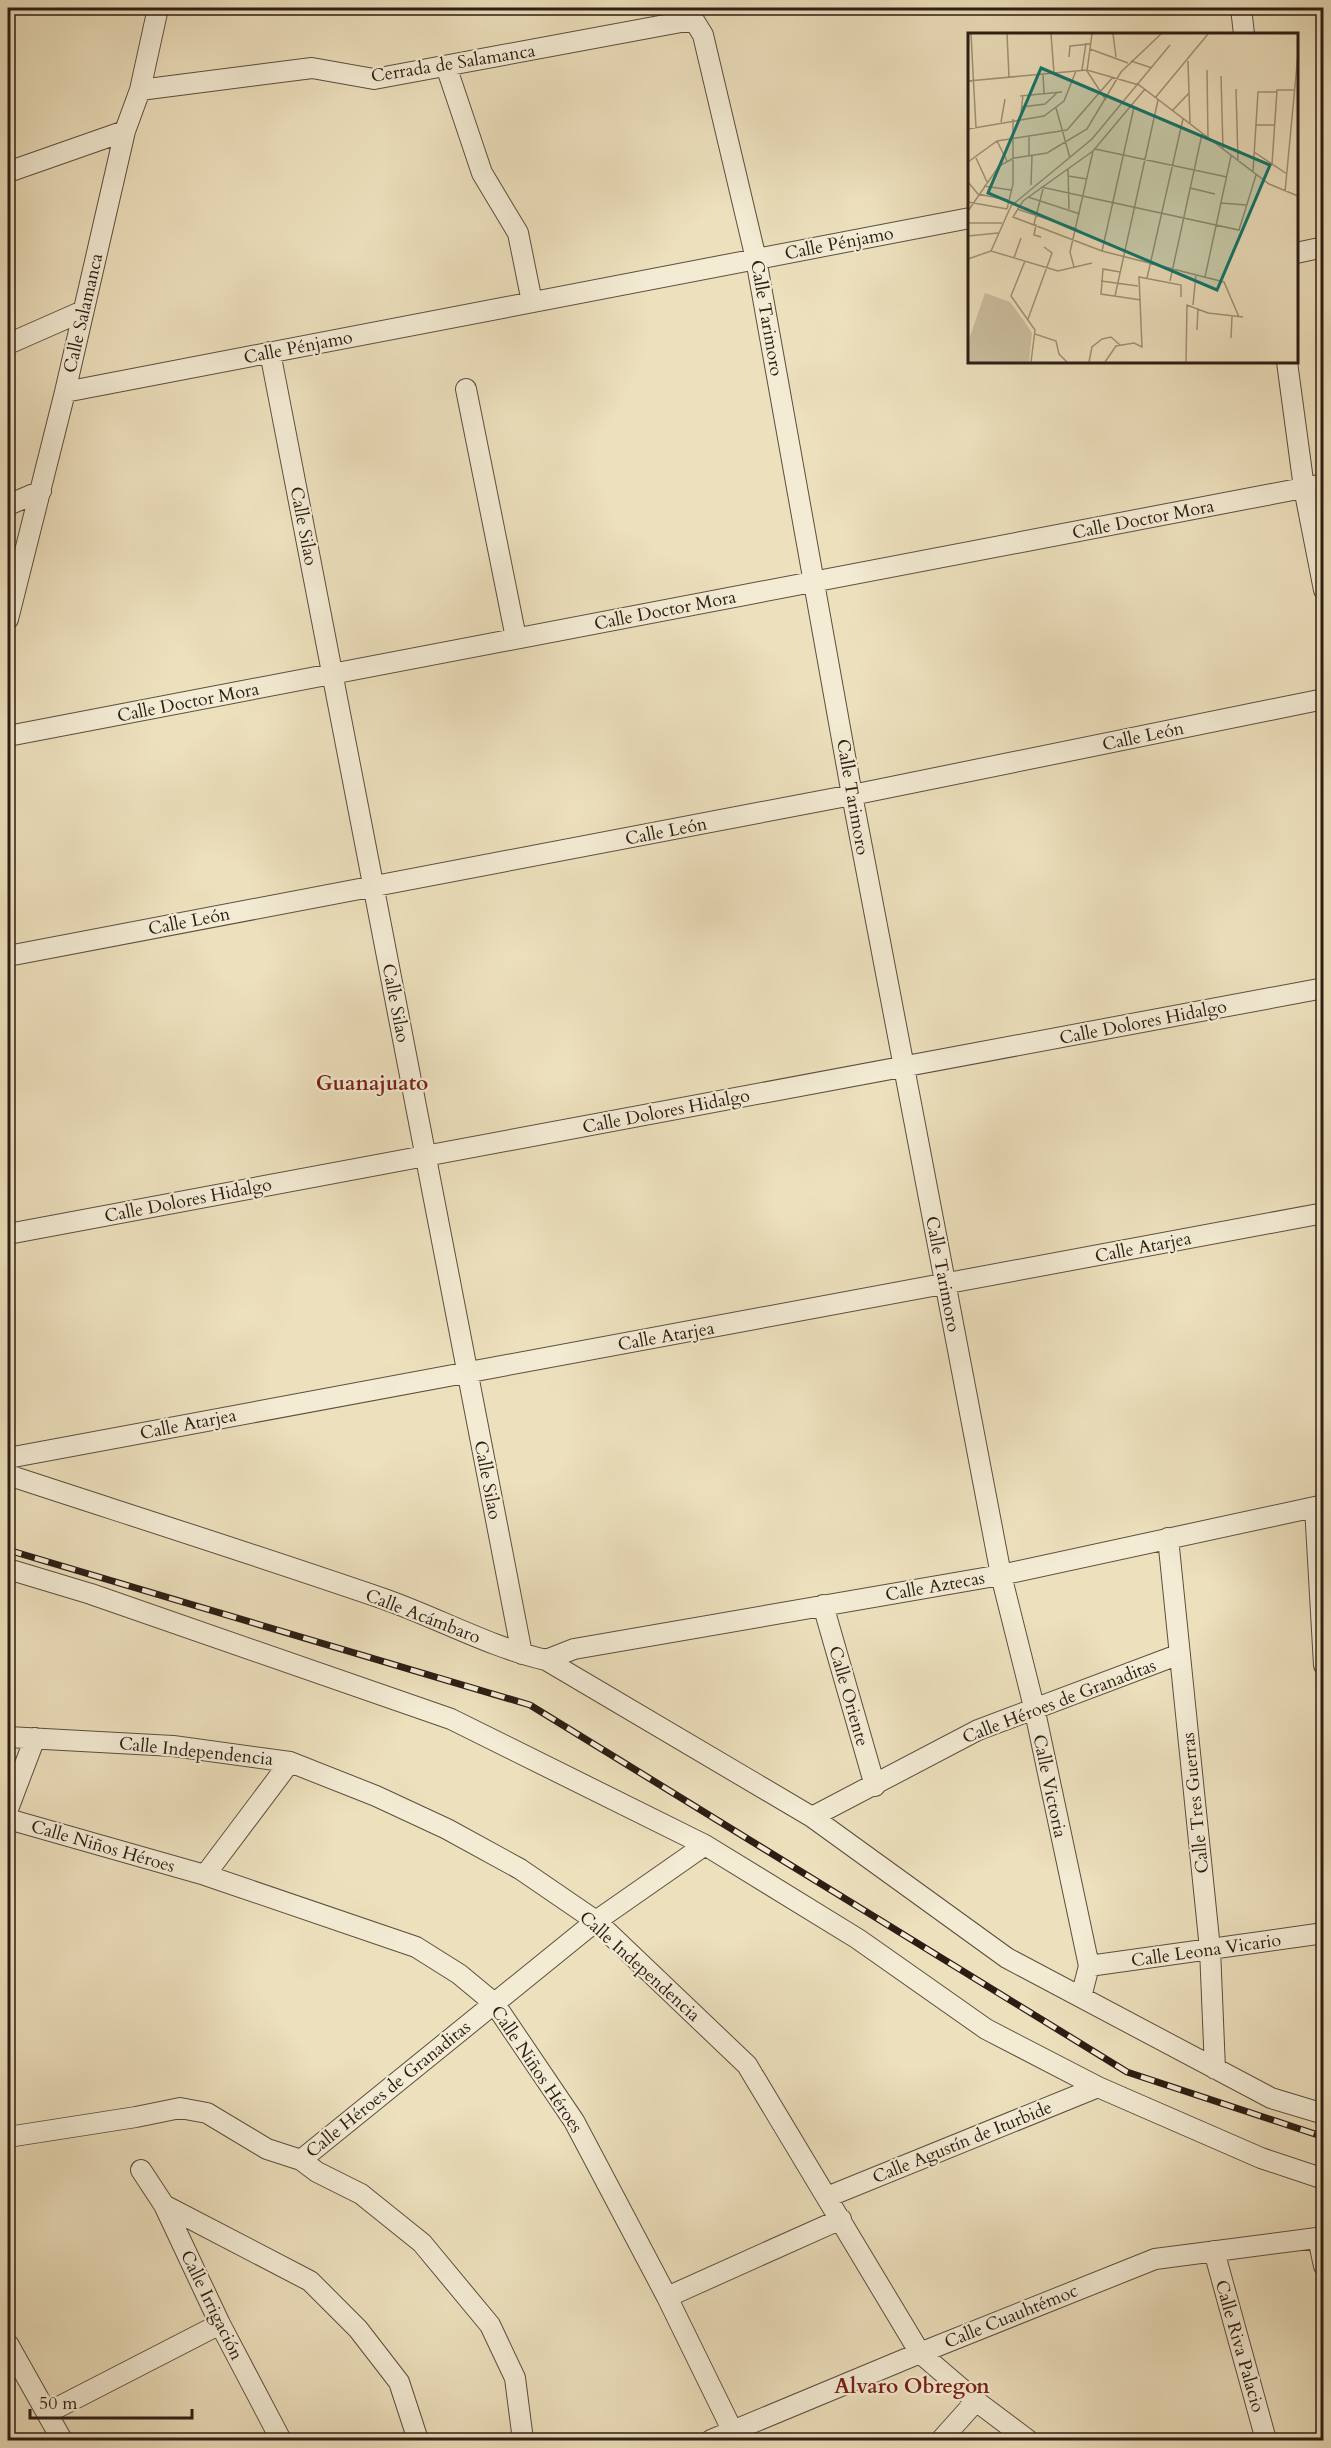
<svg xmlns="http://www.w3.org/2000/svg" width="1331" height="2448" viewBox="0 0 1331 2448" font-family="Cardo,serif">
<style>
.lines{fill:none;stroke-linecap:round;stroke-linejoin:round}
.minor-casing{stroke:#5c4e3e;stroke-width:22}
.minor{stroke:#f3ebd4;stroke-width:20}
.rail-casing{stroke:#2c1d14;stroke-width:7}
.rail{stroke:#f3ebd4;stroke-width:4.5;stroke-dasharray:14;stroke-linecap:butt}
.labels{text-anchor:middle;stroke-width:4.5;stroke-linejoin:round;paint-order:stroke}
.street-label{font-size:18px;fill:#2c1d14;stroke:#f3ebd4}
.quarter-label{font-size:21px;font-weight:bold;fill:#7a1f14;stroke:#f3ebd4}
.inset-road{fill:none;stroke:#a09279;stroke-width:1.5}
.view{fill:#0f766e;fill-opacity:0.15;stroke:#0f766e;stroke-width:3}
.inset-edge{fill:none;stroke:#2c1d14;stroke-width:3}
</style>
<rect width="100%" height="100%" fill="#ede0bd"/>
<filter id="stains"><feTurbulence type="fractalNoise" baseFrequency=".00333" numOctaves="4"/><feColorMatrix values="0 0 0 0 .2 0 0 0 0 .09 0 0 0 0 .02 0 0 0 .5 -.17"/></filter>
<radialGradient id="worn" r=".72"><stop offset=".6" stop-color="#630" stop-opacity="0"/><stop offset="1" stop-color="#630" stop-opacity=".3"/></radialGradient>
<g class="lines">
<defs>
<path id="minor" d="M1241,8L1244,34
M446,66L482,173L518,233L532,302
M140,90L312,68L374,79L681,22H695L703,35L756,259L852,795L1001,1575L1034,1707L1089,1966L1081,1997
M8,172L125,131
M1296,253L1324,247
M8,344L83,311
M270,352L522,1654
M1287,362L1304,488L1324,590
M466,389L516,638
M65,392L970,218
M8,505L41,491
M8,619L65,392L125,131L140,90L158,8
M8,736L1324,484
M8,956L852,795L1324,699
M8,1234L1324,988
M8,1458L1324,1213
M8,1475C133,1516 259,1556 384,1599C438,1618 490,1647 546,1660L812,1817L1007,1958L1271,2098L1324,2114
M1315,1507L1324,1665
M1168,1538L1210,1949L1215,2069
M8,1569L91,1594L451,1719L705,1845L858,1939L986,2029L1098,2087L1261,2158L1324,2179
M823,1605L875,1786
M546,1660L574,1649L1001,1575L1324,1505
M8,1737L173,1746L290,1762L376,1796L447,1829L520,1869L596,1921L747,2065L920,2353L976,2401L1028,2440
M8,1809L35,1738
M812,1817L978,1730L1180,1654
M8,1819L205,1875L416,1947L459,1974L494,2003L574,2121L667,2297L737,2440
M205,1875L290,1762
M1089,1966L1324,1933
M8,2137L136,2117L180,2108L207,2113L267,2149L301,2160L317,2172L361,2194L422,2243L490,2325L515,2378L523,2440
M301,2160L596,1921L705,1845
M141,2170L164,2205L220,2324L281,2440
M827,2197L1098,2087
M164,2205L310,2281L358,2329L399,2382L418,2440
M1318,2238L1324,2266
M1214,2251L1266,2440
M667,2297L841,2219
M8,2344L62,2440
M47,2413L220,2324
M711,2440L920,2353L1155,2259L1324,2237
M941,2440L976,2401"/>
</defs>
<!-- minor casing -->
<use href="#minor" class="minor-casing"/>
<!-- minor -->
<use href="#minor" class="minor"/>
<defs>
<path id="rail" d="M8,1550L530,1705L1127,2072L1324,2137"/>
</defs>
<!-- rail casing -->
<use href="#rail" class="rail-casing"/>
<!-- rail -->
<use href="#rail" class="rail"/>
</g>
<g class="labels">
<!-- street labels -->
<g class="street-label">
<text transform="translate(453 63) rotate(-9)" y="6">Cerrada de Salamanca</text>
<text transform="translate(839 243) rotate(-11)" y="6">Calle Pénjamo</text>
<text transform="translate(83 313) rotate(-77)" y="6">Calle Salamanca</text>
<text transform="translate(767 318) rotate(80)" y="6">Calle Tarimoro</text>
<text transform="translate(298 347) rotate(-11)" y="6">Calle Pénjamo</text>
<text transform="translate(1143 519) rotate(-11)" y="6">Calle Doctor Mora</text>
<text transform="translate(304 526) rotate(79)" y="6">Calle Silao</text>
<text transform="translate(665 610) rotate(-11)" y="6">Calle Doctor Mora</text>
<text transform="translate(188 702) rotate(-11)" y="6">Calle Doctor Mora</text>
<text transform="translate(1143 736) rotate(-12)" y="6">Calle León</text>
<text transform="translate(853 797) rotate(80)" y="6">Calle Tarimoro</text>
<text transform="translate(666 831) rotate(-11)" y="6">Calle León</text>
<text transform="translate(189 921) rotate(-11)" y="6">Calle León</text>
<text transform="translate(396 1003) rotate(79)" y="6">Calle Silao</text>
<text transform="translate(1143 1022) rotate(-11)" y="6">Calle Dolores Hidalgo</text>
<text transform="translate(666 1111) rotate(-11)" y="6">Calle Dolores Hidalgo</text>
<text transform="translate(188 1200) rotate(-11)" y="6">Calle Dolores Hidalgo</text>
<text transform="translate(1143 1247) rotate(-11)" y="6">Calle Atarjea</text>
<text transform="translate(943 1274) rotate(79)" y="6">Calle Tarimoro</text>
<text transform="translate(666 1336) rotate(-10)" y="6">Calle Atarjea</text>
<text transform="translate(188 1424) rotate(-11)" y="6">Calle Atarjea</text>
<text transform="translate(488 1480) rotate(79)" y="6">Calle Silao</text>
<text transform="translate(935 1586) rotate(-10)" y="6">Calle Aztecas</text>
<text transform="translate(423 1616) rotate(21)" y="6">Calle Acámbaro</text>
<text transform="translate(849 1696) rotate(74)" y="6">Calle Oriente</text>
<text transform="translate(1059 1701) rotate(-21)" y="6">Calle Héroes de Granaditas</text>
<text transform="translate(196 1751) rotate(6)" y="6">Calle Independencia</text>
<text transform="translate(1050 1786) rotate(78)" y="6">Calle Victoria</text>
<text transform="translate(1195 1803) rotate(-96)" y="6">Calle Tres Guerras</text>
<text transform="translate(103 1846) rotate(16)" y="6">Calle Niños Héroes</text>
<text transform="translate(1206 1950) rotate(-8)" y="6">Calle Leona Vicario</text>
<text transform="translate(640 1966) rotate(42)" y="6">Calle Independencia</text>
<text transform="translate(537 2069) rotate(56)" y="6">Calle Niños Héroes</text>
<text transform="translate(388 2089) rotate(-39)" y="6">Calle Héroes de Granaditas</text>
<text transform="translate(962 2142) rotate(-22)" y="6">Calle Agustín de Iturbide</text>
<text transform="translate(212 2305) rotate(64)" y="6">Calle Irrigación</text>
<text transform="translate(1011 2316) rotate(-22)" y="6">Calle Cuauhtémoc</text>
<text transform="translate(1240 2346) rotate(74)" y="6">Calle Riva Palacio</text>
</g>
<!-- quarter labels -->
<g class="quarter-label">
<text x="372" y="1090">Guanajuato</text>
<text x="912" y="2393">Alvaro Obregon</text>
</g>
</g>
<!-- overview -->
<g transform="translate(968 33)">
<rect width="330" height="330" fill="#ede0bd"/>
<path d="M17,260L42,269L56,288L64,300L61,329H0V309Z" fill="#ccbfa0"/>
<path class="inset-road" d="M3,1L8,95M39,1L41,44M83,1L86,40M124,1L119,38L138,67M145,1L148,24M122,16L160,30M101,24L102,13L122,11M163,28L184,35M220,28L222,90M114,37L118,10M239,37L240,105M75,41L76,60M253,43L255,116M0,48L119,37L171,52L301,151L330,163M177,56L125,118L55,168L45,184L134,218L256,249L271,284M268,56L270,128M52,63L94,59M187,65L240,1M54,74L77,71L89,60M88,75L102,125M204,78L221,60M53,80L55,62M33,89L37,66M288,92H307M0,96L76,83L96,68L108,38M61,104V123M29,108L39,128M127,116L259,144M286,119L319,141M8,125L19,149M0,129L29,108L99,97L145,44M304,131L309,57H327M100,136L101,176M285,139L290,59H309M100,143L119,146M0,149L10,161L40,167M63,152L64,123M16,153L43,157M73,154L271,197L288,142M222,155L247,161M317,159L330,21M60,164L112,181M0,169L39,176M253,170L278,172M39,176L45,151V86M49,176L109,196M0,178L31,133L46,125L79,120L119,96L153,39L193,1M0,190H34M66,191L75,156M68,191L66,202L73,204M0,203L30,200M23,218L43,173L124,106L202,12M134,218L166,74M46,225L53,205M0,226L23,218L90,238L124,230M57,228L43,263L67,297L63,329M106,234L102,219L125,118M152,239L135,236L133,261L173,267M237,244L263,123M179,245L215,86M133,248L170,253M202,248L234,101M147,263L190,67M225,272L228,241M60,286L84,220L76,214M229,297L230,275M67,301L88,308L91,321L99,329M263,305L264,283M121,329L124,314L134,306L143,304L152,312M137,329L148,313L166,310L174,314L171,244L213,252V264M218,329L219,272L240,280L275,284"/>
<path class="view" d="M73,35L302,132L249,257L20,160Z"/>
<rect width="330" height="330" class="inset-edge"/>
</g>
<!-- margin -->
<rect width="1331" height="2448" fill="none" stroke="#ede0bd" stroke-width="30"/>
<rect x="9" y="9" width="1313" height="2430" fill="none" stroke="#2c1d14" stroke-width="3"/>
<rect x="15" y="15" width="1301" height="2418" fill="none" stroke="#2c1d14" stroke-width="1.5"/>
<!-- scale -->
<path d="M30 2409v9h162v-9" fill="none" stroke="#2c1d14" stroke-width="3"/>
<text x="39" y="2409" font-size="18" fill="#2c1d14" stroke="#f3ebd4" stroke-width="4.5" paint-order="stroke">50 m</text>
<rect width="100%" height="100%" filter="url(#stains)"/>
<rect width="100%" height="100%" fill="url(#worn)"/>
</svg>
